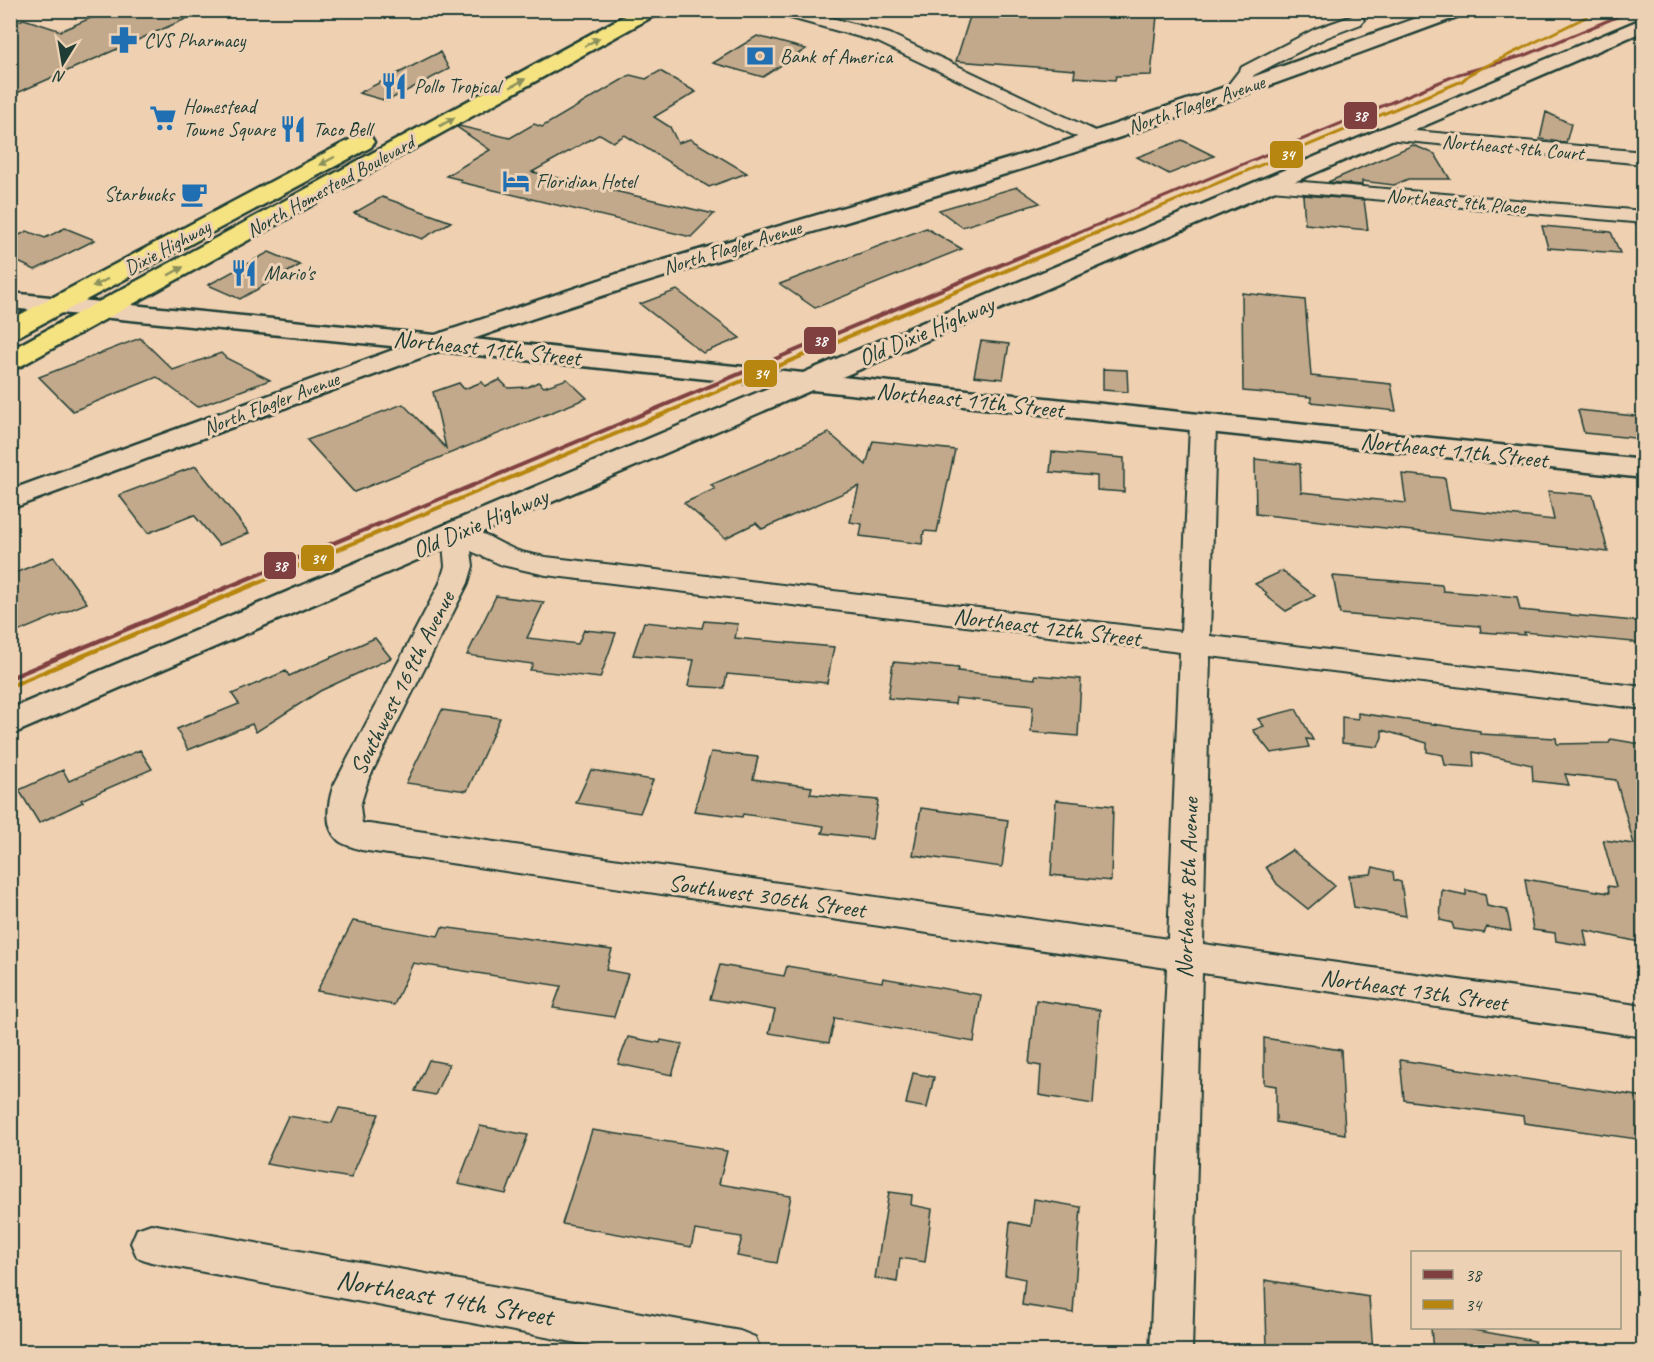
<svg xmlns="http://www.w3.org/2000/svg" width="1654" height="1362" viewBox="0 0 1654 1362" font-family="Caveat,sans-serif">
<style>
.building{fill:#c3a98b;stroke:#1f3d34;stroke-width:1.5}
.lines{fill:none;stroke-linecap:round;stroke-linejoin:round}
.street-casing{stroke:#1f3d34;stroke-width:4}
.secondary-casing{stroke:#1f3d34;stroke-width:5}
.highway-casing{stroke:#1f3d34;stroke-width:5}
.street{fill:#edd1b4;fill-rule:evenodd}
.secondary{fill:#edd1b4;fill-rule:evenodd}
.highway{fill:#f5e382;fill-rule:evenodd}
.bus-1-far2-casing{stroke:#edd1b4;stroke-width:6}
.bus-1-far1-casing{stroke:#edd1b4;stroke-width:8}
.bus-1-casing{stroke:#edd1b4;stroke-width:9}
.bus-2-far2-casing{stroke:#edd1b4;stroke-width:6}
.bus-2-far1-casing{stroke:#edd1b4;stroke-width:8}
.bus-2-casing{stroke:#edd1b4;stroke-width:9}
.bus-1-far2{stroke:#804040;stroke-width:3}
.bus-1-far1{stroke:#804040;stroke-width:4}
.bus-1{stroke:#804040;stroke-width:4.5}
.bus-2-far2{stroke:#b68610;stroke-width:3}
.bus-2-far1{stroke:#b68610;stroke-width:4}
.bus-2{stroke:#b68610;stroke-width:4.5}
.oneway{fill:#8a905b}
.labels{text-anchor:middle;stroke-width:6;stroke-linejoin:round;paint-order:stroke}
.far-poi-label{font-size:20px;fill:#1f3d34;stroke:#edd1b4;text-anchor:start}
.far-street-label{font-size:20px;fill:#1f3d34;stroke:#edd1b4}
.street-label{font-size:24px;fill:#1f3d34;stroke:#edd1b4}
.near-street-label{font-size:28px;fill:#1f3d34;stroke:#edd1b4}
.line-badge{stroke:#edd1b4;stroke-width:2}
.badge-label{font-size:16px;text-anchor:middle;font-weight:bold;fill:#fff}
</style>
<rect width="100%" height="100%" fill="#efd0b1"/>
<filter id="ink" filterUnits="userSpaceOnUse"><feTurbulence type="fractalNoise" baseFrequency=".0167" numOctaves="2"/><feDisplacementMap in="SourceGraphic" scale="12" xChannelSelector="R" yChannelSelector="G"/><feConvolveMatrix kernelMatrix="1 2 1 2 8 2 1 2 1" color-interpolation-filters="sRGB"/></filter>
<g filter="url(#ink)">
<!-- building -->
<path class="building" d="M109,10H206L10,96V24L24,19L61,31Z
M972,10H1125L1141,12L1140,15L1157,16L1151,75L1116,76L1115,80L1074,77L1075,70L956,61Z
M757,36L806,49L763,77L713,63Z
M440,52L449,69L387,101L359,93Z
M660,71L696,92L654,117L670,127L678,143L690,139L747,173L709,187L625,135L613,142L600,134L532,172L714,214L691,237L460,182L462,180L446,176L490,150L457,127L459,126L510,138L534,124L542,127L630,75L646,79Z
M1546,112L1571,124L1566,143L1540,139Z
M1182,140L1214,156L1169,174L1137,157Z
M1413,145L1435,154L1450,179H1408L1394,185L1362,181V185L1328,182Z
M1017,187L1040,203L962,227L939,210Z
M1303,195L1364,200L1368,230L1305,224Z
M382,197L399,203L451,222L422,239L354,213Z
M1542,226L1611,232L1620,253L1548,248Z
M65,228L95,240L35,270L10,258V240L27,231L45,238Z
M926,228L962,249L815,308L780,284Z
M269,252L300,265L240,299L208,285Z
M677,290L740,338L703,353L640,304Z
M1242,293L1305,300L1311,376L1391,384L1396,411L1311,402V397L1243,391Z
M140,338L173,370L221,353L226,358L270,380L197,407L157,377L73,411L39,377Z
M981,341L1009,344L1003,379L974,376Z
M1103,369L1127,370L1128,392L1103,390Z
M567,379L587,398L354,492L307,440L403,404L446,448L433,392L459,383L464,389L482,382L485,386L500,380L508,388L528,387L538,382L544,387Z
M1578,410L1644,417V439L1584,433Z
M829,433L866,465L873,441L955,450L937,532L924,531L922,544L860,536L862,524L850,522L859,486L762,529L756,523L725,538L684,503L715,489L711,485Z
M1052,452L1124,458V492L1097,490V476L1050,472Z
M1255,459L1300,464L1301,492L1406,503L1402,474L1445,478L1450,509L1554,520L1548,491L1593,495L1608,552L1256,514Z
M196,466L249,533L219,545L194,515L148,533L119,495Z
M54,557L87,603L10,635V575Z
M1282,571L1315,596L1286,611L1265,595L1267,593L1255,584Z
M1333,576L1442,585L1443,591L1517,597L1520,610L1644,622V643L1524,632L1525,635L1481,632L1480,626L1340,614Z
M496,596L544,602L527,638L578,644L584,630L616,633L600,678L530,670L533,664L467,655Z
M704,621L738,624L735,638L834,647L827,683L727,674L724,688L688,686L694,660L633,655L644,622L702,628Z
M375,638L391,658L320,691L256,732L252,724L188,750L177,729L239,704L232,694L286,671L289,676Z
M893,662L959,668L958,671L1035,679V675L1081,679L1078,736L1031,732L1033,706L956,698L955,704L888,698Z
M1296,709L1313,740L1306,739L1309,747L1271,753L1253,730L1264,726L1258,719Z
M442,710L500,718L467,791L406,783Z
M1358,713L1480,731V734L1556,738L1557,744L1609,743L1611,739L1640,744L1644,754V943L1584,930L1587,946L1556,941L1555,933L1533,930L1525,879L1609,893L1608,886L1616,887L1603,840L1634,844L1616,780L1565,774L1569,785L1533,781L1532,765L1473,752L1474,767L1445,765L1443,755L1427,752V743L1382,730V737L1378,747L1342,743V717L1358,719Z
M140,750L152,769L81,800L83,802L39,823L19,790L63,770L69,781Z
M711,752L758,757L753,779L812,787L810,794L878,800L872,839L822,833L824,826L743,814L742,817L694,811Z
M591,770L653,780L640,813L576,803Z
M1056,800L1113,806L1111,881L1051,875Z
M921,808L1008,820L1002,867L913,855Z
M1292,850L1335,886L1308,909L1277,884L1266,867Z
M1373,867L1393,872L1394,880L1401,882L1406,916L1354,907L1349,876L1371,874Z
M1442,890L1466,895V890L1485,894L1487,906L1507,910L1511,931L1487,927L1484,933L1454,929L1452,923L1440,920Z
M353,921L438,936L442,927L612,950L606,970L628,974L614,1017L553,1008L561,986L413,963L394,1005L317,991Z
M720,965L784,976L787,966L882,982L883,978L981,995L974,1042L835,1018L829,1043L769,1033L775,1010L710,999Z
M1036,1000L1100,1010L1093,1104L1039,1095L1041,1066L1029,1064Z
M628,1037L660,1043L661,1040L682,1044L672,1075L618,1064Z
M1264,1038L1341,1050L1345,1134L1276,1122V1086L1264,1084Z
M429,1060L449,1064L435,1095L415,1091Z
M1400,1060L1644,1097V1140L1524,1123L1523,1116L1404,1100Z
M913,1073L934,1077L927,1108L906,1104Z
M339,1108L379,1114L351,1178L266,1164L288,1116L332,1123Z
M480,1126L528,1135L506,1194L458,1184Z
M592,1130L727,1151L719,1184L791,1196L777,1263L737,1256L742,1237L695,1230L691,1247L562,1224Z
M889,1192L912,1195L911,1205L932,1209L925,1262L900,1258L897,1282L875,1278Z
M1034,1199L1081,1207L1073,1313L1022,1305L1025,1279L1005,1275L1010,1222L1031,1226Z
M1265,1280L1369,1297L1373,1352H1293L1267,1347Z
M1431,1328H1463L1535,1341L1534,1352H1433Z"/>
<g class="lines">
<defs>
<path id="street" d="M774,10H803L890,34L1102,134L1105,138L1102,142H1088L878,42L776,14Z
M1355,15L1361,16L1364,20L1361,24L1327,37L1254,75L1237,98H1223L1221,94L1242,67L1315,29Z
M1383,128L1644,152V164L1376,138L1373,134L1376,130Z
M1268,179L1644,211V223L1261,189L1258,185L1261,181Z
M1203,417L1212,420L1216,425L1210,636L1644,687V709L1210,656L1203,944L1644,1006V1037L1202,973L1192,1352H1150L1167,968L361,850C354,847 343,845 338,840C324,827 328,803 333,787L440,583L445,566L442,533L446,527C470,521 496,543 518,551C527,554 537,555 546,557L1181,632L1190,425L1194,420ZM471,551L502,565L546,575L1180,652L1168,939L362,823L360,806L368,780L468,583L473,566Z
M151,1224L740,1331L755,1337L761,1352H625L151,1262L137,1257L131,1243L137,1229Z"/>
<path id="secondary" d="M1439,10H1467L1465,14C1311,71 1156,128 999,176C824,230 647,278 473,339L803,373L1644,18V31L842,377L1644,460V478L812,390L10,735V709L773,386L439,351L10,509V490L401,347L10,308V293L435,335L617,274L1045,148L1219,89Z"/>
<path id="highway" d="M635,10H659L657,14L19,367L10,369V350Z
M363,136L371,137L374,142L371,147L19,336L10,339V320L355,137Z"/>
</defs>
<!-- street casing -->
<use href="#street" class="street-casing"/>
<!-- secondary casing -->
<use href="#secondary" class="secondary-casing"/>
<!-- highway casing -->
<use href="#highway" class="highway-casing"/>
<!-- street -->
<use href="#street" class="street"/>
<!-- secondary -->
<use href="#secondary" class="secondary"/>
<!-- highway -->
<use href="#highway" class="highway"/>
<defs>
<path id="bus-1-far2" d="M1078,233L1459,74L1526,55L1633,10"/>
<path id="bus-1-far1" d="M375,526L1082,231"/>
<path id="bus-1" d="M10,678L379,524"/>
<path id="bus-2-far2" d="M1098,233L1462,81L1470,74L1586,17"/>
<path id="bus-2-far1" d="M395,526L1101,231"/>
<path id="bus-2" d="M13,685L399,524"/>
</defs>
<!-- bus-1-far2 casing -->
<use href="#bus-1-far2" class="bus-1-far2-casing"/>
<!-- bus-1-far1 casing -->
<use href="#bus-1-far1" class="bus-1-far1-casing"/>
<!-- bus-1 casing -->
<use href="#bus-1" class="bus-1-casing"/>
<!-- bus-2-far2 casing -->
<use href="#bus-2-far2" class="bus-2-far2-casing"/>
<!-- bus-2-far1 casing -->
<use href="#bus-2-far1" class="bus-2-far1-casing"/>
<!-- bus-2 casing -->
<use href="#bus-2" class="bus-2-casing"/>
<!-- bus-1-far2 -->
<use href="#bus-1-far2" class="bus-1-far2"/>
<!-- bus-1-far1 -->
<use href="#bus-1-far1" class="bus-1-far1"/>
<!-- bus-1 -->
<use href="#bus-1" class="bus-1"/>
<!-- bus-2-far2 -->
<use href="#bus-2-far2" class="bus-2-far2"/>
<!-- bus-2-far1 -->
<use href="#bus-2-far1" class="bus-2-far1"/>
<!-- bus-2 -->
<use href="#bus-2" class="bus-2"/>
</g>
<!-- one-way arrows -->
<defs><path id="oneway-solid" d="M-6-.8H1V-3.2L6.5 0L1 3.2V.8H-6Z" transform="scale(1.5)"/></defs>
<g class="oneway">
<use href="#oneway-solid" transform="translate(592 42) rotate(-29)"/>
<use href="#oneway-solid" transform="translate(518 83) rotate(-29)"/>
<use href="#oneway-solid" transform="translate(447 122) rotate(-29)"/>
<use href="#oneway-solid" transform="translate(327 161) rotate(152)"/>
<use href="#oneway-solid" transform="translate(176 271) rotate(-29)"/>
<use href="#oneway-solid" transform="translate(100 283) rotate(152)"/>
</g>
</g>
<!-- icons -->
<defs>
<symbol id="pharmacy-bare" viewBox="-9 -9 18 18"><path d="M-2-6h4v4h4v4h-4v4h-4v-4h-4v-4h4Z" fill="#1f6fb2" stroke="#edd1b4" stroke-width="2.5" paint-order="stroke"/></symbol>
<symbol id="bank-bare" viewBox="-9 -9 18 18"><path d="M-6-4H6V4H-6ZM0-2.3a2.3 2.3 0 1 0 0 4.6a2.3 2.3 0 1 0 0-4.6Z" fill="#1f6fb2" stroke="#edd1b4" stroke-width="2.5" paint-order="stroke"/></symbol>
<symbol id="restaurant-bare" viewBox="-9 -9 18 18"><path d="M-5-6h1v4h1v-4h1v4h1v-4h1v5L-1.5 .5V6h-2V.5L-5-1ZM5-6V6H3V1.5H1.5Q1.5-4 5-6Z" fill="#1f6fb2" stroke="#edd1b4" stroke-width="2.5" paint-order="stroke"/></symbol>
<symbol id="supermarket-bare" viewBox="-9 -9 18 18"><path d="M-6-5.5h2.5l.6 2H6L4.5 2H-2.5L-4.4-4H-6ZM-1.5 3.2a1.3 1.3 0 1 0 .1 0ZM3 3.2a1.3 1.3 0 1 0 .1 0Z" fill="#1f6fb2" stroke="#edd1b4" stroke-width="2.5" paint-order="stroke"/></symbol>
<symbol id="hotel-bare" viewBox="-9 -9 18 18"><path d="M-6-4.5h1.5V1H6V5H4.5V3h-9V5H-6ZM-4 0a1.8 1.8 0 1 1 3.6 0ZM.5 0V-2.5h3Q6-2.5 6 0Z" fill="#1f6fb2" stroke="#edd1b4" stroke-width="2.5" paint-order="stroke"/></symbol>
<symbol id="cafe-bare" viewBox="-9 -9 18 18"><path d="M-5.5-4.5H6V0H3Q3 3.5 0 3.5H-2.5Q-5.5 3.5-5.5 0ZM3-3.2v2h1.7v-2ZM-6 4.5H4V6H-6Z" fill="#1f6fb2" stroke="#edd1b4" stroke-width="2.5" paint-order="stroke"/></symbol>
</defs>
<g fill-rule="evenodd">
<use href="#pharmacy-bare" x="105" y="21" width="38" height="38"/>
<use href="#bank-bare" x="741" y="37" width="38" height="38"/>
<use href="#restaurant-bare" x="375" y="67" width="38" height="38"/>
<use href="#supermarket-bare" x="144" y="99" width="38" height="38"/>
<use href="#restaurant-bare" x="274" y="110" width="38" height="38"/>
<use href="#hotel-bare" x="497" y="162" width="38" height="38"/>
<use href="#cafe-bare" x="175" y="175" width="38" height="38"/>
<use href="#restaurant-bare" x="225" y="254" width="38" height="38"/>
</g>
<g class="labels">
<!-- far-poi labels -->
<g class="far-poi-label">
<text x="144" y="47">CVS Pharmacy</text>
<text x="780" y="63">Bank of America</text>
<text x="414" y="93">Pollo Tropical</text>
<text x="183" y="113">Homestead<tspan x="183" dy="23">Towne Square</tspan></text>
<text x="313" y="136">Taco Bell</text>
<text x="536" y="188">Floridian Hotel</text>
<text x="174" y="201" text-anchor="end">Starbucks</text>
<text x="264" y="280">Mario's</text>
</g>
<!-- far-street labels -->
<g class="far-street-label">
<text transform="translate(1196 104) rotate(-19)" y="7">North Flagler Avenue</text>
<text transform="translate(1513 147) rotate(5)" y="7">Northeast 9th Court</text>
<text transform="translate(330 186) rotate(-29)" y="7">North Homestead Boulevard</text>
<text transform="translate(1456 201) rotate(5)" y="7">Northeast 9th Place</text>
<text transform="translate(167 247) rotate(-28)" y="7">Dixie Highway</text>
<text transform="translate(732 247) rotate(-17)" y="7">North Flagler Avenue</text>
<text transform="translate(271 403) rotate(-21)" y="7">North Flagler Avenue</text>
</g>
<!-- street labels -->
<g class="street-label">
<text transform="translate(926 331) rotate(-23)" y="8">Old Dixie Highway</text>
<text transform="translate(487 348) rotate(6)" y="8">Northeast 11th Street</text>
<text transform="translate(970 400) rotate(6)" y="8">Northeast 11th Street</text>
<text transform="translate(1454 450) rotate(6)" y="8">Northeast 11th Street</text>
<text transform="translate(480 523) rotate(-23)" y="8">Old Dixie Highway</text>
<text transform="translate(1047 627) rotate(7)" y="8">Northeast 12th Street</text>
<text transform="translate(402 683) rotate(-63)" y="8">Southwest 169th Avenue</text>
<text transform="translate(1187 888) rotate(-88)" y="8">Northeast 8th Avenue</text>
<text transform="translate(767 896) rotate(8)" y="8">Southwest 306th Street</text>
<text transform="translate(1414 990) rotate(8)" y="8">Northeast 13th Street</text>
</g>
<!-- near-street labels -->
<g class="near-street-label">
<text transform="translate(445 1297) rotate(10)" y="10">Northeast 14th Street</text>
</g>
</g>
<g class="line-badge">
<rect x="1343" y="101" width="35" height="29" rx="6" fill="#804040"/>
<rect x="1269" y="140" width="35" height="29" rx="6" fill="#b68610"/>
<rect x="803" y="326" width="34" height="29" rx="6" fill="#804040"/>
<rect x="743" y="359" width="35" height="29" rx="6" fill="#b68610"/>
<rect x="300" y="544" width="35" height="28" rx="6" fill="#b68610"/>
<rect x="263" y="551" width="34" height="29" rx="6" fill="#804040"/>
</g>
<g class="badge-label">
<text x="1360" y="121">38</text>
<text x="1287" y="160">34</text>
<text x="820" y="346">38</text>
<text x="761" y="379">34</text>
<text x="318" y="564">34</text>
<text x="280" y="571">38</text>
</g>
<!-- margin -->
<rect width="1654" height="1362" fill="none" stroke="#edd1b4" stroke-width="36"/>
<rect x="18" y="18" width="1618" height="1326" fill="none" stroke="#1f3d34" stroke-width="2" filter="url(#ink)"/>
<!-- legend -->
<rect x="1411" y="1251" width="210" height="78" fill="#edd1b4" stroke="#9b9681" stroke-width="1.5"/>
<rect x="1423" y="1270" width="30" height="9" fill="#804040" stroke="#9b9681" stroke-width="1.5"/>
<text x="1465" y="1281" font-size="18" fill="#1f3d34">38</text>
<rect x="1423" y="1300" width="30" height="9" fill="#b68610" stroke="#9b9681" stroke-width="1.5"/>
<text x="1465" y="1311" font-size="18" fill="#1f3d34">34</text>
<!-- north arrow -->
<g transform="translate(63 63) rotate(191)" stroke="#edd1b4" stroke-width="4.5" paint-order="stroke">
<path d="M0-4.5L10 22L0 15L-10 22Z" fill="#1f3d34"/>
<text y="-9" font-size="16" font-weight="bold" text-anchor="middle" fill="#1f3d34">N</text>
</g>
</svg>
